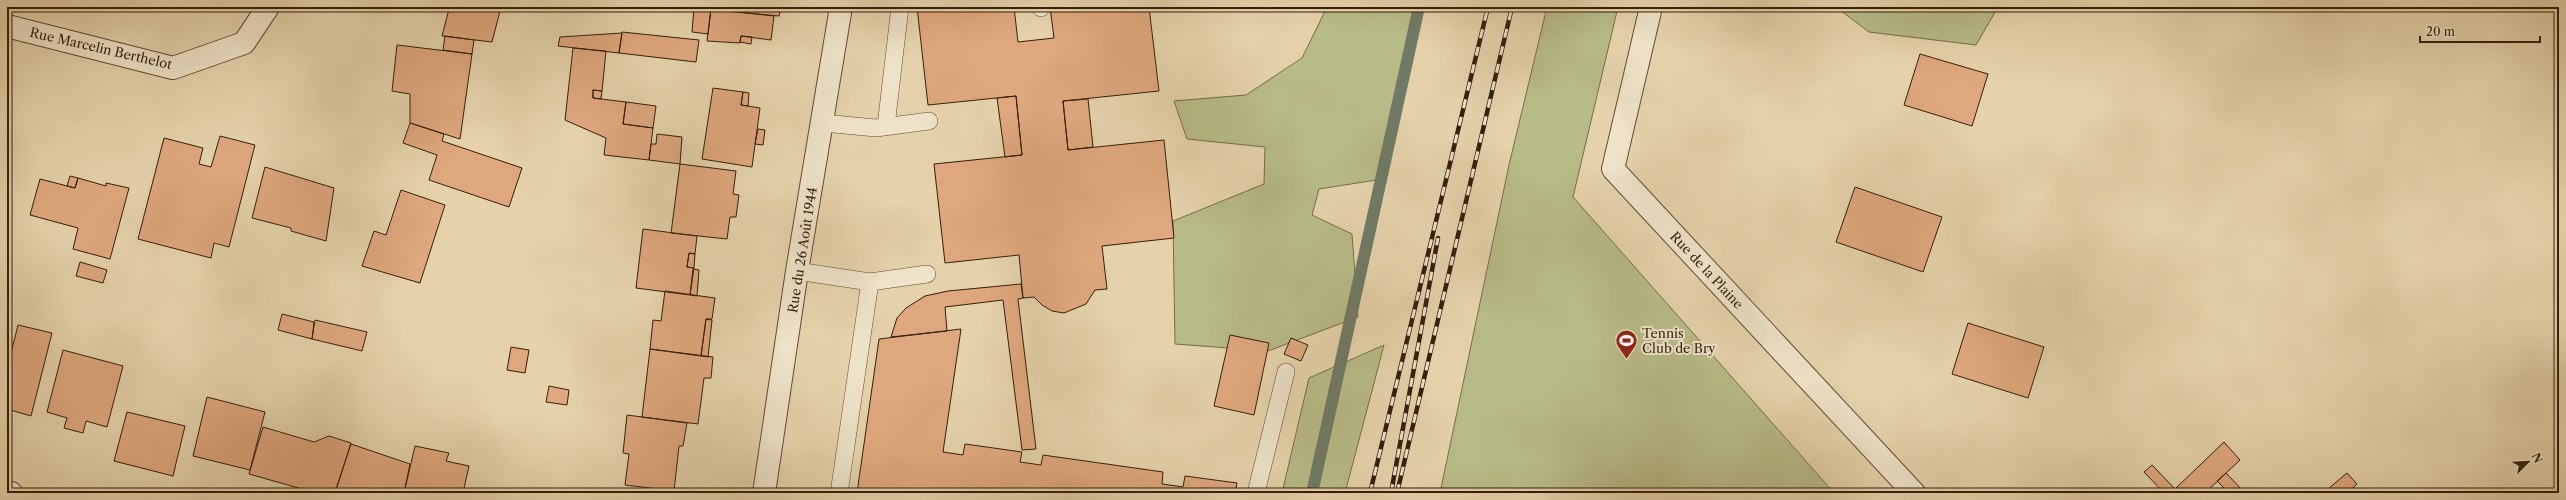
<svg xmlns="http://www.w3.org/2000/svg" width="2566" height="500" viewBox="0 0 2566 500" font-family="'Libre Caslon Text',serif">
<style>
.green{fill:#b7bb87;stroke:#766c48}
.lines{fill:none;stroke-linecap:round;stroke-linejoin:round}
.stream{stroke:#707a66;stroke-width:12}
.building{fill:#dfa77e;stroke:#341e0a}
.lane-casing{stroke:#604b32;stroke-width:18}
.street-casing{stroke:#604b32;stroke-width:24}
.lane{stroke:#eee2c8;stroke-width:17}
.street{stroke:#eee2c8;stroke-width:22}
.rail-casing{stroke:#341e0a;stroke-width:4.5}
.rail{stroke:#eee2c8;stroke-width:3;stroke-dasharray:9;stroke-linecap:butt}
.labels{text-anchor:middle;stroke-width:4;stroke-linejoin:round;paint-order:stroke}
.street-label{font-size:13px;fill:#341e0a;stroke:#eee2c8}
.poi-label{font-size:13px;fill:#341e0a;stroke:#eee2c8;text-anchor:start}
</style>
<rect width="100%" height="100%" fill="#e5d2ab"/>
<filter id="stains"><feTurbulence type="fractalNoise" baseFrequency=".005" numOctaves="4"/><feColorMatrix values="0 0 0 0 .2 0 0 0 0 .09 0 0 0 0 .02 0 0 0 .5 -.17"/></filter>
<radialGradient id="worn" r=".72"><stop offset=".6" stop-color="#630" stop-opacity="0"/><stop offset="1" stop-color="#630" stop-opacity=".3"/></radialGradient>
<!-- green -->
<path class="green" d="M1327,7H1423L1383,179L1319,189L1312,215L1352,234L1358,317L1268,351L1175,344L1173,221L1264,184L1265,147L1187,139L1174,101L1246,95L1302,58Z
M1547,7H1618L1573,197L1834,493H1440L1509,165Z
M1836,7H1998L1976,45L1869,32Z
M1384,345L1345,493H1282L1309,378Z"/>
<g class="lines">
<!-- stream -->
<path class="stream" d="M1312,493L1419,7"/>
</g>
<!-- building -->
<path class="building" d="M455,7H501L492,42L442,36L449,9L454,10Z
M694,7L711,9L708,34L692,32Z
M714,7H781L779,16L714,10Z
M917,7H1014L1018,42L1054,38L1050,7H1149L1159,91L1063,101L1068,150L1164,140L1174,238L1102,246L1107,289L1095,290L1086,304L1064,313L1052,311L1042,305L1034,297L1023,298L1019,255L945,263L934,164L1022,155L1016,96L928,105Z
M711,9L774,16L771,40L741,36L740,43L707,41Z
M622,32L699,40L696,62L619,53Z
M622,33L619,53L558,46L560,37Z
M445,36L474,40L472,54L443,50Z
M741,36L752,37L751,44L740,42Z
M397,45L472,54L460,139L410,123V94L392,91Z
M573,48L606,51L602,91L593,90V98L626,102L623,124L653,128L649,160L604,155L606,138L565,120Z
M1920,54L1988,74L1972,126L1904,105Z
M713,88L743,92L741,105L760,108L752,167L702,159Z
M593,90L602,91L601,99L593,98Z
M743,92L749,93L748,106L741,105Z
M1016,96L1022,155L1005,157L997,98Z
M1088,99L1093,147L1068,150L1063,101Z
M626,102L656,106L653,128L623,124Z
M410,123L444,134L442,141L522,168L509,207L429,180L437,155L403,143Z
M758,129L765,130L763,145L755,144Z
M657,134L682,137L680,164L649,160L651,144H656Z
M220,136L255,145L229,247L214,243L211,258L138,239L164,138L203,148L199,164L211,167Z
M680,164L736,171L733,194L739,195L736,217H730L727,239L671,233Z
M265,167L334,188L326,241L291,231V228L252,218Z
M70,176L78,178L75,188L67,186Z
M78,178L106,186V183L129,188L110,259L73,249L78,228L30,215L40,179L75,188Z
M1855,187L1942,217L1923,272L1836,242Z
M401,190L445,205L420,283L362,266L374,231L386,235Z
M643,229L697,236L695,254L689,253L687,267L694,268L690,295L636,288Z
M689,253L695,254L694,268L687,267Z
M80,262L107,270L103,283L76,276Z
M693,269L699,270L697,296L690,295Z
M1021,284L1023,298L1018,299L1036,449L1022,450L1003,300L945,307L947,331L891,337L897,318L906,308L925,296L948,291Z
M665,291L715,298L712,319H706L701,356L650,349L653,320L661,321Z
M282,314L314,322L312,339L278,330Z
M706,319L712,320L708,357L701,356Z
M315,320L367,332L362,351L312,339Z
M1968,323L2044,347L2028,398L1952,374Z
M18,325L52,333L31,416L7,409V369Z
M961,329L943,452L963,455L965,444L1022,452L1020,462L1041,465L1043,455L1163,472L1162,484L1183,487L1185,476L1237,483L1235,493H857L879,339Z
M1230,335L1269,343L1254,415L1214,406Z
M1291,338L1308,345L1301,361L1284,354Z
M511,347L529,350L525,373L507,370Z
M650,349L713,357L711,378H704L698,424L642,417Z
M63,350L123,366L107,427L86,421L83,433L64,428L67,418L47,412Z
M549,386L569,390L567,405L546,402Z
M207,397L265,412L250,470L193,456Z
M127,412L185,426L173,476L114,461Z
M627,415L687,423L683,446H679L674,491L625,485L629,454L623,453Z
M263,427L314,442L329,436L351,443L335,493H316L249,474Z
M2224,442L2240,460L2205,493H2178L2175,489Z
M351,444L410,464L404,493L335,492Z
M415,446L449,453L446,461L469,466L463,493H404Z
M2152,465L2175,489L2178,493H2164L2144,472Z
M2226,473L2245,493H2229L2217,481Z
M2347,473L2357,484L2347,493H2331L2328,489Z"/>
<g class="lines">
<defs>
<path id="lane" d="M1040,7L1041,8
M823,123L876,128L929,121
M886,126L900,7
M797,271L870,282L927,274
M839,493L870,282
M1256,493L1286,372"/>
<path id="street" d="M1651,7L1613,169L1914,493
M7,26L173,68L244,43L268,7
M7,492L11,493
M764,493L797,271L841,7"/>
</defs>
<!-- lane casing -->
<use href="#lane" class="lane-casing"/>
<!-- street casing -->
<use href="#street" class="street-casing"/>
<!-- lane -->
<use href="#lane" class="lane"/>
<!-- street -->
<use href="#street" class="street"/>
<defs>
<path id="rail" d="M1370,493L1488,7
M1391,493L1438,238
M1397,493L1512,7"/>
</defs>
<!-- rail casing -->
<use href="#rail" class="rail-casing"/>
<!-- rail -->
<use href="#rail" class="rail"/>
</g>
<!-- icons -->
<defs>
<symbol id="stadium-pin" viewBox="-11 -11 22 30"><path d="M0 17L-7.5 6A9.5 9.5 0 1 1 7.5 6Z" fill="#8f2418" stroke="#eee2c8"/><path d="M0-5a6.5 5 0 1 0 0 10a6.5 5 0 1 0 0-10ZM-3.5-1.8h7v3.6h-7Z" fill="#fff"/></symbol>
</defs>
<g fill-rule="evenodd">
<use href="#stadium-pin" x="1614" y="328" width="25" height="34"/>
</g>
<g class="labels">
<!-- street labels -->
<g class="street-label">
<text transform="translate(101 48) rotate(13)" y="5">Rue Marcelin Berthelot</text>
<text transform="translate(802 250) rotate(-81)" y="5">Rue du 26 Août 1944</text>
<text transform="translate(1707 270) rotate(47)" y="5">Rue de la Plaine</text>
</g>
<!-- poi labels -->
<g class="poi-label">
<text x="1642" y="338">Tennis<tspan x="1642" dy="15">Club de Bry</tspan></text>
</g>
</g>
<!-- margin -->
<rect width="2566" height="500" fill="none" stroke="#e5d2ab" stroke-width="24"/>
<rect x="8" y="8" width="2550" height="484" fill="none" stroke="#341e0a" stroke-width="2"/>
<rect x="12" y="12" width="2542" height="476" fill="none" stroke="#341e0a"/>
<!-- north arrow -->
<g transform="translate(2528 462) rotate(66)" stroke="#eee2c8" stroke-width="3" paint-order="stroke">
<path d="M0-3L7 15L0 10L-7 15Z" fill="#341e0a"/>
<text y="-6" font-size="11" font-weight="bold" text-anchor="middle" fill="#341e0a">N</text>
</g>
<!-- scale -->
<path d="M2420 36v6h120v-6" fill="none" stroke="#341e0a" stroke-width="2"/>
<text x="2426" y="36" font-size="12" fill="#341e0a" stroke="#eee2c8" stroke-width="3" paint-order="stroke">20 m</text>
<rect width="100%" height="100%" filter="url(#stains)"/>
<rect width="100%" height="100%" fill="url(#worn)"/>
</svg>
